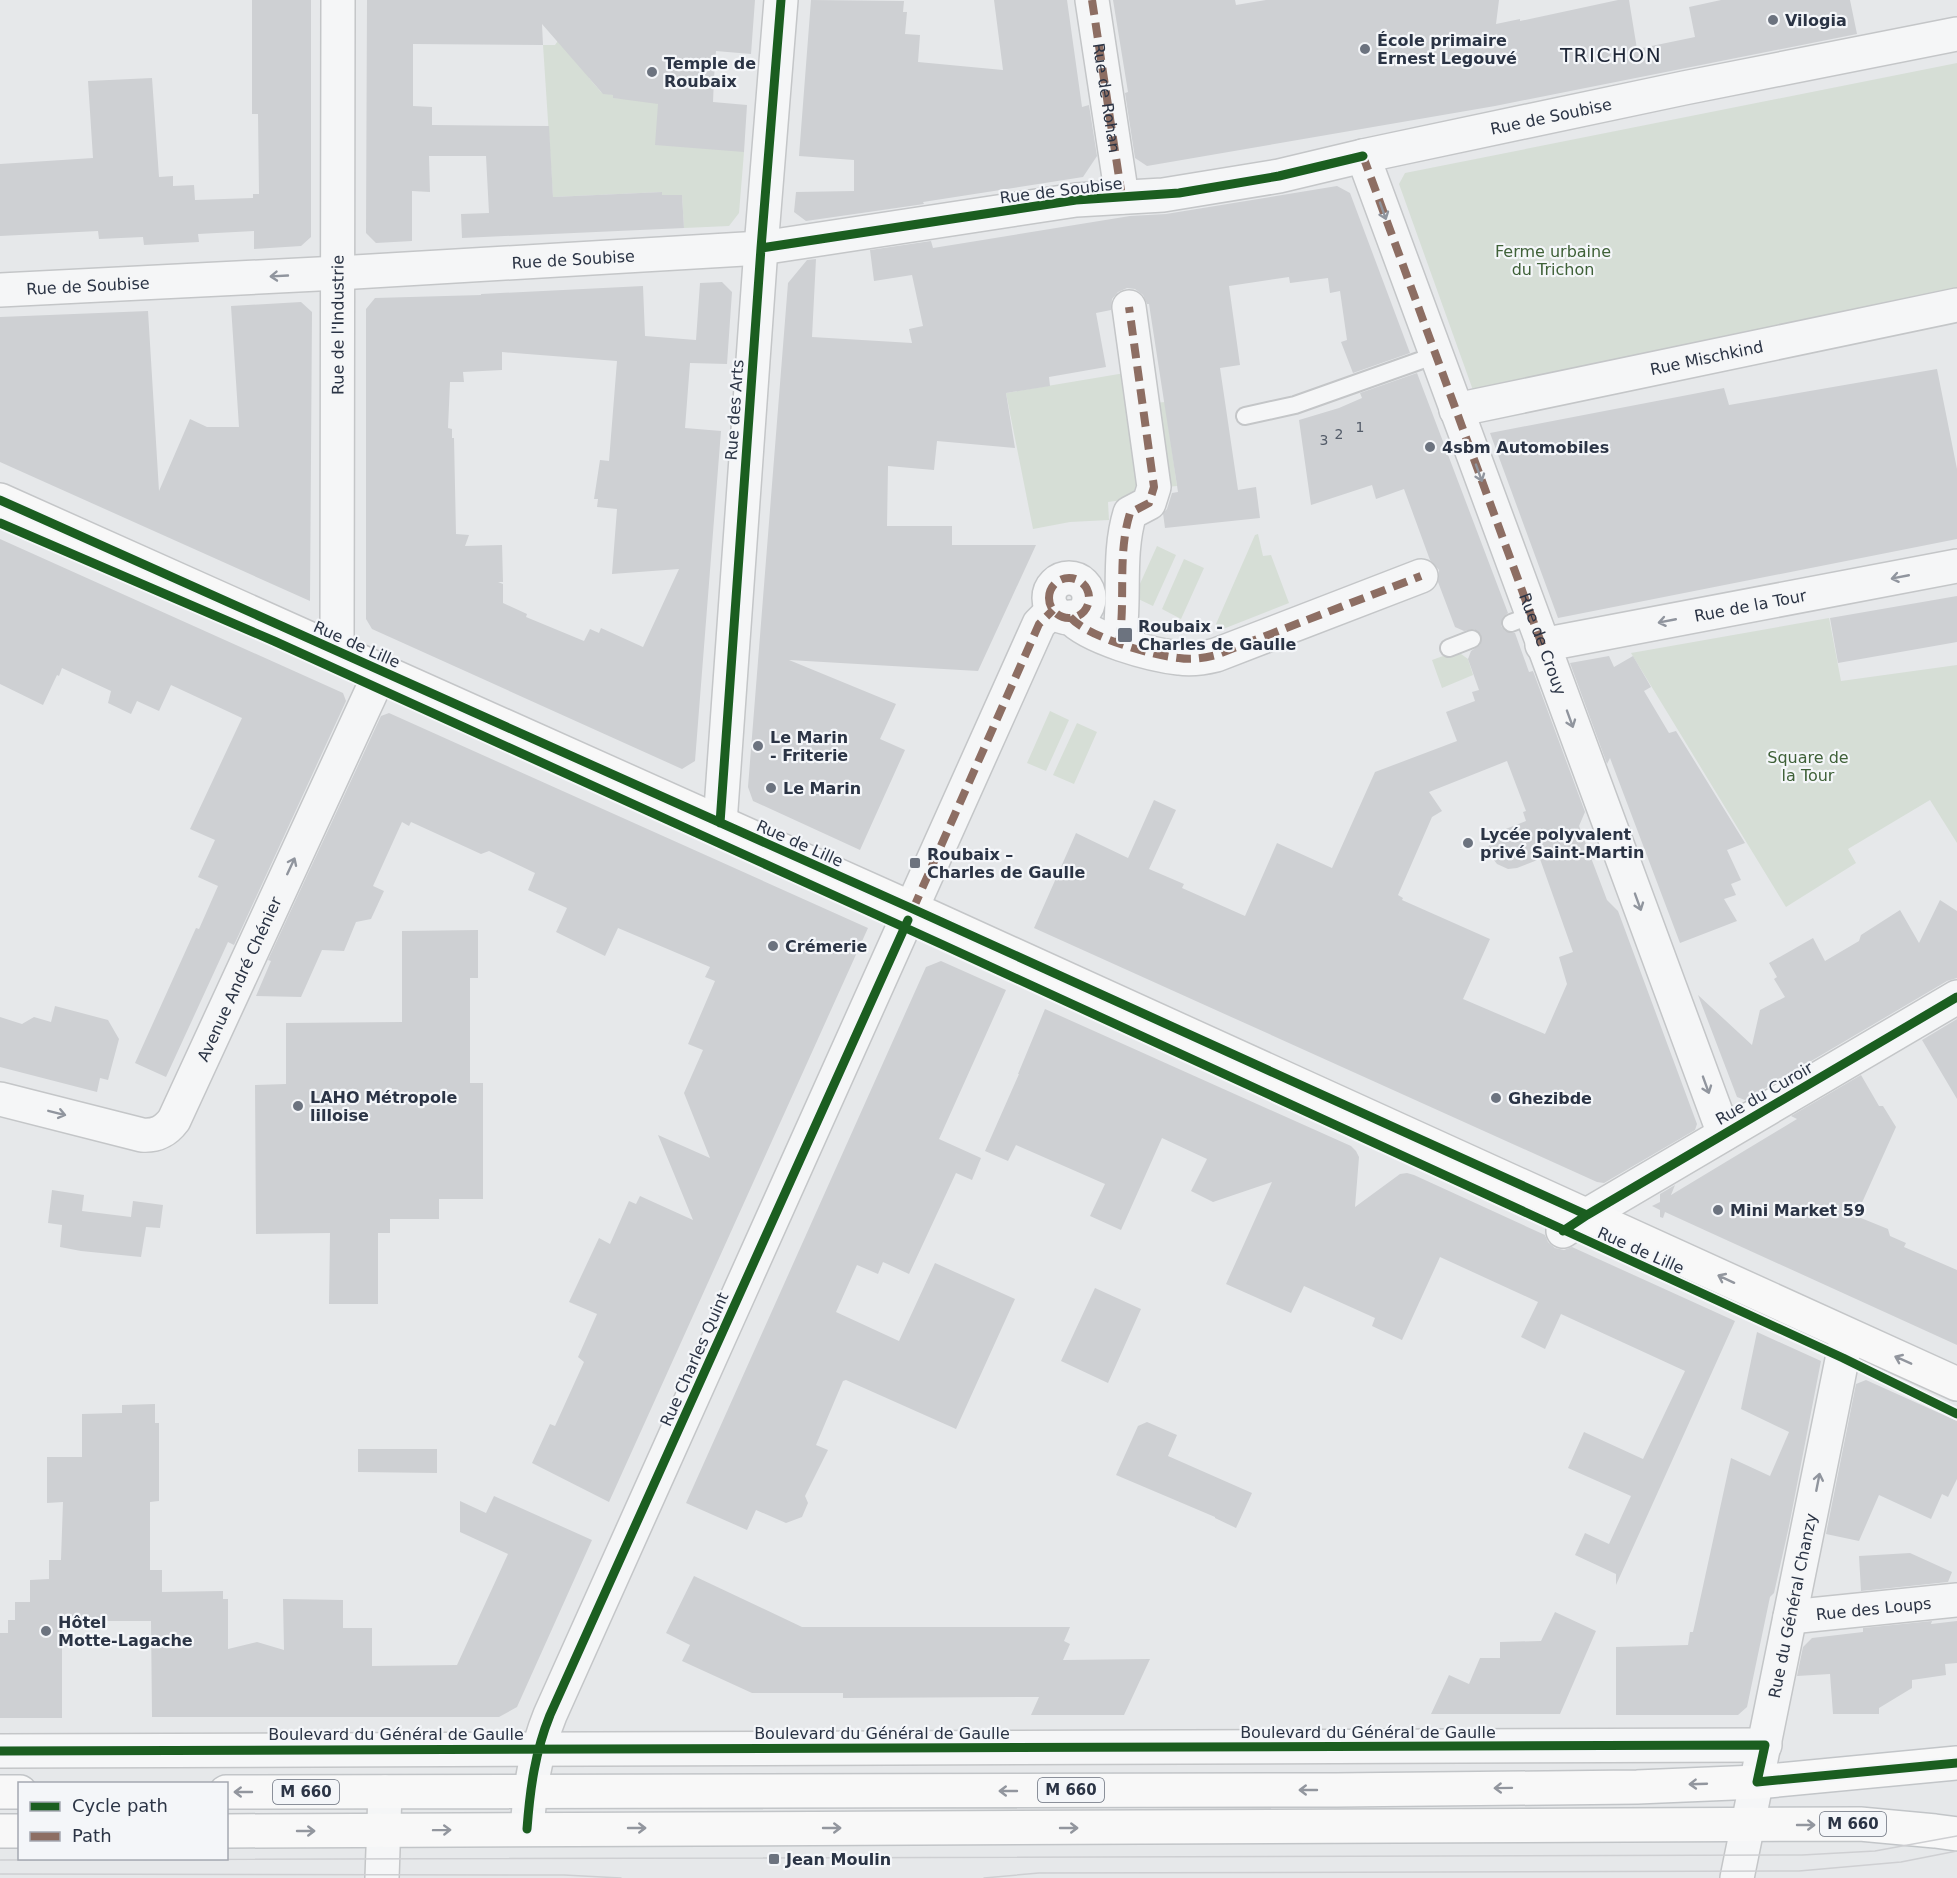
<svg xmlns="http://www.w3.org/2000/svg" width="1957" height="1878" viewBox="0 0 1957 1878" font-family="'DejaVu Sans',sans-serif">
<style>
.green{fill:#d6ded6}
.building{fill:#ced0d3;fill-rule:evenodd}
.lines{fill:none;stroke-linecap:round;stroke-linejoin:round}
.lane-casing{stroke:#c4c6c8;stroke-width:20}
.street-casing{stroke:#c4c6c8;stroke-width:36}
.secondary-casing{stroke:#c4c6c8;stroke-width:36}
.primary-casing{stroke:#c2c5c8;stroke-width:36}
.lane{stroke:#f5f6f7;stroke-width:16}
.street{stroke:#f5f6f7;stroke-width:33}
.secondary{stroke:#f8f8f8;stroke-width:33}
.primary{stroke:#f8f8f8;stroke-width:33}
.tram{stroke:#cecfd2;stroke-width:1.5}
.quiet{stroke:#8d6e63;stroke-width:8;stroke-dasharray:15 8;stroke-linecap:butt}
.cycleway-casing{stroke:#f4f6f9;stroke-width:13}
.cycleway{stroke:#1b5e20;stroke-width:9}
.oneway{stroke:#90959e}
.oneway2{stroke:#92969e}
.poi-dot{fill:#6c737f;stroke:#f4f6f9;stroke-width:2}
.labels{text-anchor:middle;stroke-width:4.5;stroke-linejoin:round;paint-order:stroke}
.number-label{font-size:14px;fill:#545c69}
.shield{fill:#f4f6f9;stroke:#676e7b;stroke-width:1.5}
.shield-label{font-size:15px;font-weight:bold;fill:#2b3445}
.poi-label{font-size:16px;font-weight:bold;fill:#2b3445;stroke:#f4f6f9;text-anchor:start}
.street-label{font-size:16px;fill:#2b3445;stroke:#f4f6f9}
.park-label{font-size:16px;fill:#3f6138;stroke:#f4f6f9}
.quarter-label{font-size:20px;letter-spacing:1.5px;fill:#1d2536;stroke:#f4f6f9}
</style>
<rect width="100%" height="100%" fill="#e6e8ea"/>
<!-- green -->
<path class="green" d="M574,18L590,62L589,78L601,92L613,95V98L654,101L744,152L739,213L729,226L684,228L682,195H662V192L553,197L543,45H555Z
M1957,63V290L1474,393L1399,184L1405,173Z
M1125,373L1144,497L1108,502L1109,520L1070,522L1033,529L1006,393Z
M1165,402L1177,486L1167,487L1154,403Z
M1258,534L1263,556L1271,555L1289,603L1218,631L1216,624L1255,535Z
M1157,546L1176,555L1153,606L1134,597Z
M1184,559L1204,568L1181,619L1162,609Z
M1829,618L1841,681L1957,665V843L1930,800L1848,849L1856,863L1786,907L1631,653Z
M1457,651L1468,659L1473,675L1442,688L1432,660Z
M1050,711L1069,720L1046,771L1027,763Z
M1077,723L1097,732L1074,784L1053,775Z"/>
<!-- building -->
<path class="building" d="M252,0H311V237L301,246L254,249V231L198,234L199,242L144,245L143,237L99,239L98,231L0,236V164L93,158L88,81L152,78L159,177L173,176V186L194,185L195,200L253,198V194H259L258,114H252Z
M367,0H755L751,54L716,51L714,78L713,102L747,105L744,152L655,145L658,104L613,98V95L603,94L542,24L543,45L413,44V106L432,107V125L549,126L553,197L662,192V195H682L684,228L462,238L461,214L489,213L486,156H429L430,192L412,191V241L376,243L366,233Z
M811,0L904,1L903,12H907L905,34L920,35L918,62L1003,70L994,0H1067L1082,107L1089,105L1097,156L1083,177L923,202L924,204L806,221L794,212L796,192L854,191V160L799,156Z
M1113,0H1235L1236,5L1266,0H1499L1496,24L1520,19V21L1618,0H1629L1637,49L1695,37L1689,7L1721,0H1850L1857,34L1495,106L1147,166L1135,158L1125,93L1128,92Z
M1337,186L1350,193L1410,353L1353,373L1341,342L1347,340L1340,291L1330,293L1328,278L1290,283L1289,277L1229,286L1240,365L1220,368L1238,490L1256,487L1260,518L1165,528L1163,513L1167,509L1172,493L1178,492L1149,304H1147L1143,295L1135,289L1127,288L1118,292L1112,299L1111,310L1096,313L1106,367L1049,377L1050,386L1006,393L1015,448L937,441L934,470L888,466L887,526H952V545H1036L978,671L789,660L896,704L880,739L905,750L860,850L753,801L748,787L788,283L807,260L816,259L812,337L912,343L909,329L923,326L912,275L874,281L870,250L931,241L933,248L958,244L1130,216L1166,214Z
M722,282L732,292L727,364L690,363L685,428L721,431L695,761L682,769L372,629L366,619V309L375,298L481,295V294L643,286L645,336L696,340L700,283ZM502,352L617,361L609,461L600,460L594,499H598L597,507L617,509L612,574L679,569L643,647L601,628L599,633L590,629L584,641L526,617L527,614L503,603V584L498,582H503L502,545L465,546L469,535L456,534L454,438H452V429L448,428L450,382H464L463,372L502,370Z
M301,302L312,312L310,601L0,462V317L148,311L159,491L190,419L207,427H239L231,306Z
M1937,369L1957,469V539L1558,618L1490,433L1724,388L1729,405Z
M1417,373L1508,613L1503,617L1501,626L1505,631L1515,633L1529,672L1533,671L1585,812L1579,826L1607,900L1618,911L1697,1124L1695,1130L1604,1183L1597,1182L1034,928L1076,833L1128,858L1154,800L1176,810L1149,869L1184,884L1182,888L1245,916L1277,843L1332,868L1375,772L1457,741L1446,712L1475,701L1472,692L1479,690L1468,659L1471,651L1480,645L1481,635L1474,629L1464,631L1455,627L1438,582L1439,570L1430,560L1404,489L1376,499L1372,485L1311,505L1299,420L1339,408L1362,398L1360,393ZM1507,761L1526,811L1523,812L1526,821L1498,832L1491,840L1487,851L1497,864L1508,869L1517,868L1540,859L1573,952L1559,957L1567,984L1545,1034L1463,999L1490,939L1402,900L1403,898L1398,895L1432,817L1442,811L1429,792Z
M0,539L343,693L346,701L234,945L228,942L166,1077L135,1063L196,928L199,929L218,886L198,877L215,840L190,829L242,718L171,685L159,711L137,701L131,714L108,703L111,691L62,668L59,676L57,675L43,705L0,684Z
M1957,596V642L1838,663L1830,618Z
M1609,656L1614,667L1633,656L1651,687L1644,691L1669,733L1676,731L1745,843L1727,850L1741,880L1731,884L1736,895L1724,899L1737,921L1680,943L1610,758L1607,764L1570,663Z
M389,713L868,928L609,1502L532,1463L550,1424L555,1426L584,1362L578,1357L597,1314L569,1302L599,1238L610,1244L629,1201L636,1204L640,1196L693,1220L658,1135L710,1158L684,1093L703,1050L688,1044L715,981L705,977L710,967L618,928L605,956L556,932L567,908L528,890L535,873L489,851L481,854L411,822L409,826L402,822L373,886L384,891L371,919L356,922L344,951L322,950L301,997L256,996L271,961L268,960L381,716Z
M1940,900L1957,911V978L1947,981L1745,1100L1737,1097L1698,995L1752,1045L1760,1010L1785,997L1774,979L1777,977L1769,963L1813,938L1825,961L1859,941L1861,935L1900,910L1919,943Z
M478,930V978H470V1083H483V1199H439V1219H390V1233H378V1304H329L330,1233L256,1234L255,1085L286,1084V1023L402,1022V931Z
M941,961L1006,990L939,1139L981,1158L972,1180L956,1173L909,1274L883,1262L878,1274L857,1265L836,1312L899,1341L935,1263L1015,1299L956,1429L846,1380L843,1381L816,1445L828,1450L805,1496L808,1503L802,1517L786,1523L756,1510L747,1530L686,1503L926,967Z
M55,1006L108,1020L119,1039L108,1080L100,1078L97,1092L0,1067V1017L22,1024L34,1017L51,1022Z
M1045,1009L1351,1146L1356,1151L1359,1157L1355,1207L1400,1174L1407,1173L1414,1175L1545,1235L1548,1242L1555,1248L1564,1250L1572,1247L1735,1321L1616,1585V1574L1575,1555L1585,1533L1609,1544L1631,1496L1568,1468L1584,1432L1643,1459L1685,1371L1561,1314L1545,1349L1521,1337L1538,1302L1440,1257L1402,1340L1372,1326L1375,1318L1304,1286L1291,1313L1226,1284L1272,1182L1213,1202L1191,1191L1207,1159L1162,1138L1121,1230L1090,1216L1105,1184L1016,1145L1008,1161L985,1151L1019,1074H1018Z
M1957,1019V1099L1922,1040Z
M1861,1075L1879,1106H1883L1896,1127L1856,1216L1888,1229L1890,1236L1906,1243L1904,1247L1957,1270V1345L1665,1212L1663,1218L1660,1217V1210L1652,1206L1660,1202V1194L1675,1185L1671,1195L1797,1119L1791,1116Z
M52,1190L84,1195L82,1211L131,1217L133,1201L163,1205L160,1228L146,1227L141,1257L81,1251L60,1247L62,1225L48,1223Z
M1095,1288L1141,1309L1108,1383L1061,1361Z
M1757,1332L1821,1361L1789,1526L1774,1593L1770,1597L1747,1707L1738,1715H1616V1647L1688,1645L1690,1632H1693L1731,1458L1770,1476L1789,1432L1741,1409Z
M1866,1380L1957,1421V1479L1948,1497L1942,1494L1931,1519L1879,1495L1859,1541L1826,1534L1856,1384Z
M155,1404V1423H159V1501L150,1502V1570H162V1592L223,1591V1599H228V1649L257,1642L284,1650L283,1599L343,1600V1628H372V1666L457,1665L508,1554L460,1532V1501L486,1513L494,1496L592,1540L517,1707L499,1717H152L151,1621H62V1718H0V1633H8V1620H15V1602H30V1580L49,1579V1560H61L63,1502L47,1503V1457H82V1414L122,1413V1405Z
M1147,1422L1177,1435L1168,1456L1252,1493L1236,1528L1215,1518V1517L1116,1475L1138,1426Z
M358,1449H437V1473L358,1472Z
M1910,1553L1952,1572L1948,1582L1861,1591L1859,1556Z
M694,1576L802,1627H1070L1064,1641L1070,1644L1063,1660L1150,1659L1124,1715H1031L1039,1697L843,1698V1693H752L682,1661L690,1645L666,1633Z
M1555,1612L1596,1631L1560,1714H1431L1449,1675L1469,1684L1480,1658H1500V1642L1541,1641Z
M1932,1621L1931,1624L1957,1621V1663L1945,1664L1946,1675L1912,1680V1688L1879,1708V1714H1833L1830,1674L1797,1676L1803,1647L1812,1638L1863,1632V1628Z"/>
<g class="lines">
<defs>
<path id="lane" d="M1245,416L1295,405L1436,355
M1511,623L1532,615
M1449,648L1472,639"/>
<g id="street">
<path id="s1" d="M1092,0L1122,197"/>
<path id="s2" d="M1363,156L1724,1134"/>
<path id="s3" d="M0,290L338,273L761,248L1076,200L1163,195L1279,176L1363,156L1684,88L1957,34"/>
<path id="s4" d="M1456,410L1957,305"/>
<circle cx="1069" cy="598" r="20"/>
<path d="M1070,617C1089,638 1151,655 1179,658C1191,660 1204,658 1216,655L1421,576"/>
<path d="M1119,643C1126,600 1117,555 1130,513L1149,503L1154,487L1129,307"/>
<path id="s5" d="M1542,645L1957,566"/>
<path id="s6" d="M337,651L338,0"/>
<path d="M720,823L761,248L781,0"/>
<path id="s7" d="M0,1099L142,1135C156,1136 165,1132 174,1120L381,671"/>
<path d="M1563,1231L1587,1215L1957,997"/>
<path id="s8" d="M1790,1617L1957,1600"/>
<path d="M0,1751L1765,1745"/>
<path d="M527,1829C530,1789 535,1752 550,1715L1039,624L1053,610"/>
<path d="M382,1878L385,1792"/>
<path id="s9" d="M1737,1878L1847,1335"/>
</g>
<path id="secondary" d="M0,500L913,909L1957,1384"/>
<path id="primary" d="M0,1792H20
M226,1792L1336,1790L1637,1787L1757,1782L1957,1763
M0,1831H20
M226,1831L1860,1824L1935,1831L1957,1834"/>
</defs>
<!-- lane casing -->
<use href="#lane" class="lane-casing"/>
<!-- street casing -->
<use href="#street" class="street-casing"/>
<!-- secondary casing -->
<use href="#secondary" class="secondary-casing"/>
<!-- primary casing -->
<use href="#primary" class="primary-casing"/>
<!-- lane -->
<use href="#lane" class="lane"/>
<!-- street -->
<use href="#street" class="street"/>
<!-- secondary -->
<use href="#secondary" class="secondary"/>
<!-- primary -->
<use href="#primary" class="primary"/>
<!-- tram -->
<path class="tram" d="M0,1860L1802,1855L1875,1851L1957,1836
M0,1874L564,1875L621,1878
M984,1878L1039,1873L1799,1871L1901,1862L1957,1851"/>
<!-- quiet -->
<path class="quiet" d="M1092,0L1122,197
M1363,156L1542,645
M1049 598a20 20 0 1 1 40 0a20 20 0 1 1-40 0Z
M1070,617C1089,638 1151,655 1179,658C1191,660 1204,658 1216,655L1421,576
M1119,643C1126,600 1117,555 1130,513L1149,503L1154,487L1129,307
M913,909L1039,624L1053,610"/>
<defs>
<path id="cycleway" d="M761,248L1076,200L1179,193L1279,176L1363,156
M0,500L913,909L1587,1215
M0,523L274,641L941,944L1843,1358L1957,1414
M720,823L761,248L781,0
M1563,1231L1587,1215L1957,997
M0,1751L1765,1745L1757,1782L1957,1763
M527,1829C530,1789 535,1752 550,1715L908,920"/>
</defs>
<!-- cycleway casing -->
<use href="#cycleway" class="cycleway-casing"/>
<!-- cycleway -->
<use href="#cycleway" class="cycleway"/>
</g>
<!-- one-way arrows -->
<defs><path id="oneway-shaft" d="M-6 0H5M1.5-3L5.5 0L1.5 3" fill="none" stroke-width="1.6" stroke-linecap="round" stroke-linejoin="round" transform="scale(1.5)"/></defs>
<g class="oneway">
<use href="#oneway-shaft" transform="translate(1383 211) rotate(70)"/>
<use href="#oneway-shaft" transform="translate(279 276) rotate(177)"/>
<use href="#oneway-shaft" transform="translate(1479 473) rotate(70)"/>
<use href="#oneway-shaft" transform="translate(1900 577) rotate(169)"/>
<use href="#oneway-shaft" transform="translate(1667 621) rotate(169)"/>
<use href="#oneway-shaft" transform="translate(1570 719) rotate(70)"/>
<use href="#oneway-shaft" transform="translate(291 866) rotate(-65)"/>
<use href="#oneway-shaft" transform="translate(1638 902) rotate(70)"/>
<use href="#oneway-shaft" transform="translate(1706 1085) rotate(70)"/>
<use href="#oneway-shaft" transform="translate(57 1113) rotate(14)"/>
<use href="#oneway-shaft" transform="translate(1818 1482) rotate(-79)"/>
</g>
<g class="oneway2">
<use href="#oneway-shaft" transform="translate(1726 1279) rotate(-155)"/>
<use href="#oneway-shaft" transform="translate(1903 1360) rotate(-156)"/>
<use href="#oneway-shaft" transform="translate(1698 1784) rotate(178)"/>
<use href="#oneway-shaft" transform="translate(1503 1788) rotate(179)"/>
<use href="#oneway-shaft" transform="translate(1308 1790) rotate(-180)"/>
<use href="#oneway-shaft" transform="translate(1008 1791) rotate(180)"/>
<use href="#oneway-shaft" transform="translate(243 1792) rotate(-180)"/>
<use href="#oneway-shaft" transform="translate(1806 1825)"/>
<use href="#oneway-shaft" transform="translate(637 1828)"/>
<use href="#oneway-shaft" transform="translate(832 1828)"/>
<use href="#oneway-shaft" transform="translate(1069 1828)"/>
<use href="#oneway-shaft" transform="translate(442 1830) rotate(-1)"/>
<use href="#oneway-shaft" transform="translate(306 1831)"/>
</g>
<!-- markers -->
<g class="poi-dot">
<circle cx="1773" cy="20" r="6"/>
<circle cx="1365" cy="49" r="6"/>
<circle cx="652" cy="72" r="6"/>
<circle cx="1430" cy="447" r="6"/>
<rect x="1117" y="627" width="16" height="16" rx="3"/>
<circle cx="758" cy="746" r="6"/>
<circle cx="771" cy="788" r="6"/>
<circle cx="1468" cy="843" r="6"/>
<rect x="909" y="857" width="12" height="12" rx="3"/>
<circle cx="773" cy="946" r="6"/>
<circle cx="1496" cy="1098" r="6"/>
<circle cx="298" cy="1106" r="6"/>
<circle cx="1718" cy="1210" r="6"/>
<circle cx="46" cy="1631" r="6"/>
<rect x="768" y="1853" width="12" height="12" rx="3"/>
</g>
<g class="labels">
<!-- number labels -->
<g class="number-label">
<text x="1360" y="432">1</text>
<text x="1339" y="439">2</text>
<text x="1324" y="445">3</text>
</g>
<!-- shield labels -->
<g class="shield">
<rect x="1038" y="1778" width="66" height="24" rx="4.5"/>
<rect x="273" y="1780" width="66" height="24" rx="4.5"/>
<rect x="1820" y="1812" width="66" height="24" rx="4.5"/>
</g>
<g class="shield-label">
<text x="1071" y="1795">M 660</text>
<text x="306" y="1797">M 660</text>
<text x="1853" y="1829">M 660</text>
</g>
<!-- poi labels -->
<g class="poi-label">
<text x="1785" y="26">Vilogia</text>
<text x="1377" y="46">École primaire<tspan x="1377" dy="18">Ernest Legouvé</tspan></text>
<text x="664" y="69">Temple de<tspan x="664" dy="18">Roubaix</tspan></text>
<text x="1442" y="453">4sbm Automobiles</text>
<text x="1138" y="632">Roubaix -<tspan x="1138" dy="18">Charles de Gaulle</tspan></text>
<text x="770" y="743">Le Marin<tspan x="770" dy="18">- Friterie</tspan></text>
<text x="783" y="794">Le Marin</text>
<text x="1480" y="840">Lycée polyvalent<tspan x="1480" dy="18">privé Saint-Martin</tspan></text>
<text x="927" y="860">Roubaix –<tspan x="927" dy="18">Charles de Gaulle</tspan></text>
<text x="785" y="952">Crémerie</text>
<text x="310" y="1103">LAHO Métropole<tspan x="310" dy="18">lilloise</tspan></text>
<text x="1508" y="1104">Ghezibde</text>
<text x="1730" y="1216">Mini Market 59</text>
<text x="58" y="1628">Hôtel<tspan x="58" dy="18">Motte-Lagache</tspan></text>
<text x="786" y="1865">Jean Moulin</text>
</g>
<!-- street labels -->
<g class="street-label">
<text dy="6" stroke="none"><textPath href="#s1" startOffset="99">Rue de Rohan</textPath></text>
<text dy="6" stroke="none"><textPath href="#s3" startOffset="1564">Rue de Soubise</textPath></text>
<text transform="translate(1061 190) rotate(-7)" y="6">Rue de Soubise</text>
<text dy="6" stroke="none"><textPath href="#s3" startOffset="574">Rue de Soubise</textPath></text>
<text dy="6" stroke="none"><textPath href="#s3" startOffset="88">Rue de Soubise</textPath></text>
<text dy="6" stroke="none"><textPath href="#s6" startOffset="326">Rue de l'Industrie</textPath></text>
<text dy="6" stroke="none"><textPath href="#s4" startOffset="256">Rue Mischkind</textPath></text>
<text transform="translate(734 410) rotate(-86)" y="6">Rue des Arts</text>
<text dy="6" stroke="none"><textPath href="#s5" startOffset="212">Rue de la Tour</textPath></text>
<text transform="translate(357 644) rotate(24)" y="6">Rue de Lille</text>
<text dy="6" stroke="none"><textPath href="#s2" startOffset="520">Rue de Crouy</textPath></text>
<text transform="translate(800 843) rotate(24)" y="6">Rue de Lille</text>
<text dy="6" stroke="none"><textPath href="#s7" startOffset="339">Avenue André Chénier</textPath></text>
<text transform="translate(1764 1093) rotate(-30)" y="6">Rue du Curoir</text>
<text transform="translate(1641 1250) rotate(24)" y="6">Rue de Lille</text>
<text transform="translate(694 1359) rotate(-66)" y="6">Rue Charles Quint</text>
<text dy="6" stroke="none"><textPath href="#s9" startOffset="278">Rue du Général Chanzy</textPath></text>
<text dy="6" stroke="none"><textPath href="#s8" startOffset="84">Rue des Loups</textPath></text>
<text x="1368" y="1738">Boulevard du Général de Gaulle</text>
<text x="882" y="1739">Boulevard du Général de Gaulle</text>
<text x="396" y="1740">Boulevard du Général de Gaulle</text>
</g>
<!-- park labels -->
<g class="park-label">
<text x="1553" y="257">Ferme urbaine<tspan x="1553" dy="18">du Trichon</tspan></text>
<text x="1808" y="763">Square de<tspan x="1808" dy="18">la Tour</tspan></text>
</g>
<!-- quarter labels -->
<g class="quarter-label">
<text x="1611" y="62">TRICHON</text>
</g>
</g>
<!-- legend -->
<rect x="18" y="1782" width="210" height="78" fill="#f4f6f9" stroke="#a4a8b1" stroke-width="1.5"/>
<rect x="30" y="1802" width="30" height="9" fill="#1b5e20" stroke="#a4a8b1" stroke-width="1.5"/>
<text x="72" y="1812" font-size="18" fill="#2b3445">Cycle path</text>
<rect x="30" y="1832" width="30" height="9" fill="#8d6e63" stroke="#a4a8b1" stroke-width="1.5"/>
<text x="72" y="1842" font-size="18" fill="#2b3445">Path</text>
</svg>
